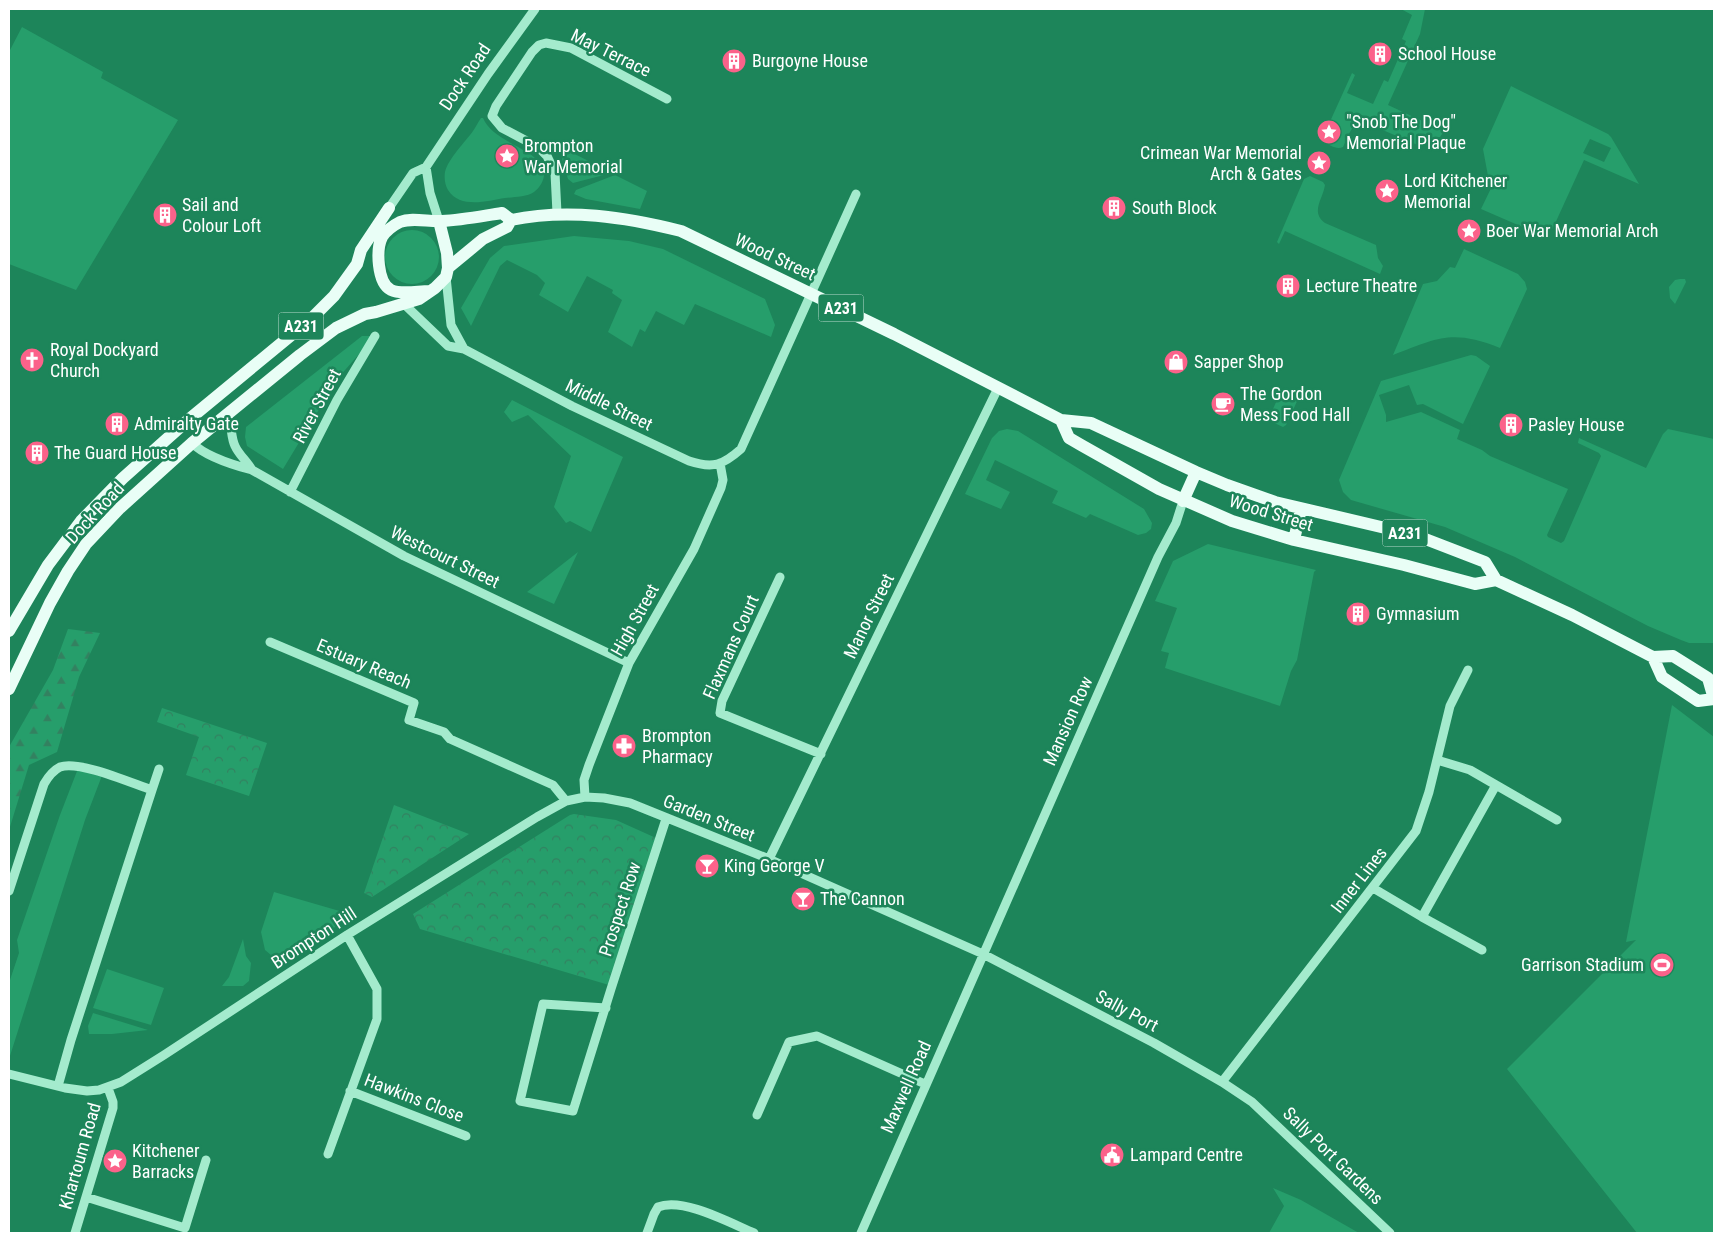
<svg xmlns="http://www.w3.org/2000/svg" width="1723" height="1242" viewBox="0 0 1723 1242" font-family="'Roboto Condensed',sans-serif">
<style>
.grass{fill:#269e6b;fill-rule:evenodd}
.forest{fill:url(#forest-firs)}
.park{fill:url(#park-crowns)}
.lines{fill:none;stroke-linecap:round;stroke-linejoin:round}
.minor{stroke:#a4ebcd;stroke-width:9}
.major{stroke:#e9fef6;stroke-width:12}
.labels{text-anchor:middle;stroke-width:5;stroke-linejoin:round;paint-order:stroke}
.shield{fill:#1d855a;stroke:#bbdace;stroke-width:1}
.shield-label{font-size:16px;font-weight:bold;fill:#fff}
.street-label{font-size:18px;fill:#fff;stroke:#1d855a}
.poi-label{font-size:18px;fill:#fff;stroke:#1d855a;text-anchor:start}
</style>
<defs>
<pattern id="forest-firs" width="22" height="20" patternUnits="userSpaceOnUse" patternTransform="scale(1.25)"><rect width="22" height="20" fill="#269e6b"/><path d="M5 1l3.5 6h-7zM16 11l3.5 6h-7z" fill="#338160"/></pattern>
<pattern id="park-crowns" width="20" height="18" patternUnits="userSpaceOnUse" patternTransform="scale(1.25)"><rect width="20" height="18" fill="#269e6b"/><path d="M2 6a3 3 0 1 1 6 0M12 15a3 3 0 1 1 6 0" fill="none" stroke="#338160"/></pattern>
</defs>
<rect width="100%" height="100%" fill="#1d855a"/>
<!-- grass -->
<path class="grass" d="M1401,9H1425L1420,34L1388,105L1444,131L1440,137L1430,139L1420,146L1364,122C1350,124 1349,136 1343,147C1336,150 1330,145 1324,142L1323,137L1352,73L1355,75L1347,93L1373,104L1384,80L1388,82L1406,41L1402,39L1412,15Z
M22,27L103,72L101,78L178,120L76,290L9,264V52Z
M1511,86L1608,134L1611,137L1639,184L1584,160L1553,228L1550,231L1539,234L1481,209L1495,180L1488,176L1483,149ZM1590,139L1611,148L1604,162L1583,153Z
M481,118H483C494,144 541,149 544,172C545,179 540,188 534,192C527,197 514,197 505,198C487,201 460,209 448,190C445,185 444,178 445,172C448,159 465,142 473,131C476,127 478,122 481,118Z
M562,149H565L606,170L607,172L604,175L573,183L568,179L560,152Z
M615,175L647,191L640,209L586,199L574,194L576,190Z
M1310,176L1323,182L1325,185C1323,199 1310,212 1325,223L1376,245L1378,258L1383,266L1380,274L1285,231L1279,244L1277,242L1304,179Z
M385 257a27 27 0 1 1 54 0a27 27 0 1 1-54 0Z
M574,236L629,241L663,249L765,299L775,325L771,337L695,304L684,325L656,311L645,332L640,329L632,347L608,332L622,300L612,293L613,290L587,276L568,312L539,295L545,283L537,275L507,260L500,266L471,326L461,308L490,258L504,246Z
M1464,249L1518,274L1525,282L1527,289L1500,348C1452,329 1438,338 1393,355L1423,284L1437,281L1450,267L1455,268Z
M1680,279H1685L1686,282L1675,304L1670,298L1669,287L1675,280Z
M362,336H375L338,378L283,469L247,446L245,437L246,427Z
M1471,355L1476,356L1490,366L1463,424L1423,404L1417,405L1409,385L1379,395L1386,415V422L1421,412L1460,430L1457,439L1482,450L1490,456L1568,489L1547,535L1548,537L1561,543L1564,541L1601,456L1599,453L1578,443L1579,438L1646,468L1663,434L1668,429L1714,439V643H1689L1681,640L1648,626L1515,557L1445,527L1351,500L1343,492L1339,480L1381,381Z
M1285,389L1297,394L1299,397L1286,425L1283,427L1270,421L1269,418L1281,391Z
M512,400L623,457L591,532L570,521L566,523L554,507L571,456L528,415L512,422L504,412Z
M1007,429L1018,431L1144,509L1152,523L1151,529L1146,533L1138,535L1090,514L1086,518L1052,503L1058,491L995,460L986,480L1010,492L1001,509L965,494L992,438L999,431Z
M1208,544L1316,570L1314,572L1297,660L1291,671L1280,706L1165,668L1169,653L1161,651L1177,608L1155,601L1173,561Z
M578,552L554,604L527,592Z
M1672,705L1714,737V1233H1637L1507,1069L1636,940L1626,942Z
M79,766L103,773L85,820L9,1059V983L19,953L17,940L60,815Z
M274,892L343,912L339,924L294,957L280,958L271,955L265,950L261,932Z
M243,939L246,956L251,963L249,981L243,986H222L229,977Z
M107,969L164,988L151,1025L93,1008Z
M93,1013L148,1030L112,1034H89L88,1026Z
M1273,1188L1301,1200L1359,1233H1269L1284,1206Z"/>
<!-- forest -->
<path class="forest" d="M68,629L100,633L79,677L57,752L29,765L9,830V747L53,670Z"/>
<!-- park -->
<path class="park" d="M162,708L267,743L249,796L186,775L199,737L157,722Z
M394,805L469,834L372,897L364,893Z
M574,814L616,820L656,838L609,985L420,929L413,914L570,815Z"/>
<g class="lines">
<!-- minor -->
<path class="minor" d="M426,167L430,193L439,221
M389,208L413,173L426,167L488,74L535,9
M557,213L555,173L547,156L538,147L502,128L492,116L496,106L532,52L539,45L546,43L571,48L667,99
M446,277L451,325L464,349
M404,304L448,346L464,349L572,406L689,461C713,469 723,465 741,449L856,194
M226,415C233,424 230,436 235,446C239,455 247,461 252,470
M192,443C205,456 233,465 252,470L404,556L629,663
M290,492L337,400L375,336
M780,577L722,701L720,713L821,754
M270,642L414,703L409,720L444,732L450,739L553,785L566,801
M1496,785L1557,820
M152,790L159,769
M585,797L584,780L589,765L629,663L694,549L721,488L723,480L720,463
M769,859L998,388
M1373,888L1422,917L1496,785L1470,770L1437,760
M9,891L44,784C48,777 52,771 60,767C79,760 131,783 152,790L71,1040L58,1086
M1422,917L1482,950
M606,1008L543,1004L520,1101L573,1111L611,989L666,819
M9,1074L65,1088L87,1091L99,1090L121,1082L164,1055L347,935L537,817L566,801L585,797L604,798L630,803L769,859L983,954L1154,1043L1222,1082L1252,1102L1390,1233
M1222,1082L1416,831L1429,792L1450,706L1468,670
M350,1091L466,1136
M757,1115L789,1042L817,1036L925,1084
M328,1154L377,1019V989L347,935
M86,1197L185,1228L206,1160
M75,1233L113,1108V1102L108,1088
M647,1233L654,1214L658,1207C683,1197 730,1223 754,1233
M861,1233L1158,557L1176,523L1183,501"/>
<!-- major -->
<path class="major" d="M511,220C568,208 625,217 681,231L894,334L1061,420L1091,423L1196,472L1227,485L1275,502L1415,535L1485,562L1496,580L1572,615L1653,657L1673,656L1708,678L1714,699
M448,268L483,239L507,227L511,220
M429,291C418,291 401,295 391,290C377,283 376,249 382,237C386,231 394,225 400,222C412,217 429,222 442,221C462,220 482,216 502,213L511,220
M1061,420L1069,438L1081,445L1159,489L1232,521L1294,540L1404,565L1475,584L1496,580
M1183,501L1196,472
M1294,540L1301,509
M9,631L48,565L81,521L123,478L187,421L312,318L334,296L357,264L361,250L389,208
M1653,657L1662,677L1698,701L1714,699
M9,689L50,603L68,571L86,544L120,508L192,443L300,355L336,328L365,314L376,312L419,299L435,288L446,277L448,268L447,253L439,221"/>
</g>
<!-- icons -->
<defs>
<symbol id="building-disc" viewBox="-11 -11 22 22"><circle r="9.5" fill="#fb628a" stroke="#1d855a"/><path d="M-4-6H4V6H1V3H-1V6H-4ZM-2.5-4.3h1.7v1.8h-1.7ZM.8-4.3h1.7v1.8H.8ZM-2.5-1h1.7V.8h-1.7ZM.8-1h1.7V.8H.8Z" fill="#fff"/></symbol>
<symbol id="sight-disc" viewBox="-11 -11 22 22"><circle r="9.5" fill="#fb628a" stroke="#1d855a"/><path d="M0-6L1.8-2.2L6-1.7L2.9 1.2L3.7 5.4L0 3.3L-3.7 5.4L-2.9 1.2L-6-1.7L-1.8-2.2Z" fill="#fff"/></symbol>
<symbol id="church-disc" viewBox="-11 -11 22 22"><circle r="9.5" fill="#fb628a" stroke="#1d855a"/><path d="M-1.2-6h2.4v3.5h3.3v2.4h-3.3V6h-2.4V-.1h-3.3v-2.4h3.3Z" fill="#fff"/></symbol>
<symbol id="shop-disc" viewBox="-11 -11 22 22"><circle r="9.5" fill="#fb628a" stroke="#1d855a"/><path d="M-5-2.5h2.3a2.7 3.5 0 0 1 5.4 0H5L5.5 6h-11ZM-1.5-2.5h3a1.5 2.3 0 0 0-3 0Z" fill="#fff"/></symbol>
<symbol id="cafe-disc" viewBox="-11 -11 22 22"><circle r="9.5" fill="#fb628a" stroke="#1d855a"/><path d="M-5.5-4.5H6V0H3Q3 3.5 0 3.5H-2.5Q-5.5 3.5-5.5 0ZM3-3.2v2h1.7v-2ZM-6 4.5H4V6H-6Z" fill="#fff"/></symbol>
<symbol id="pharmacy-disc" viewBox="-11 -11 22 22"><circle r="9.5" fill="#fb628a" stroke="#1d855a"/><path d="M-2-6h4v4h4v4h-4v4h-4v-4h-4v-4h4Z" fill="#fff"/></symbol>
<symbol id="bar-disc" viewBox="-11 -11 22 22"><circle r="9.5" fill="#fb628a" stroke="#1d855a"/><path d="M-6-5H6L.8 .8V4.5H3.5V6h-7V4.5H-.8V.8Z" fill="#fff"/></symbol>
<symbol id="stadium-disc" viewBox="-11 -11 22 22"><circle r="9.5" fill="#fb628a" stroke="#1d855a"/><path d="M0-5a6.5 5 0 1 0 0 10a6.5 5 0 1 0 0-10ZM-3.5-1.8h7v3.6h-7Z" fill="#fff"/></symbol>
<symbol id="civic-disc" viewBox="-11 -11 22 22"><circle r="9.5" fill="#fb628a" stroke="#1d855a"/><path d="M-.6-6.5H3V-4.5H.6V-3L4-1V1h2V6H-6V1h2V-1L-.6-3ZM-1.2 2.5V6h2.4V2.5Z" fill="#fff"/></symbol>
</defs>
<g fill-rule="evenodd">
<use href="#building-disc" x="1366" y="40" width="28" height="28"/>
<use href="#building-disc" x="720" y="47" width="28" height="28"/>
<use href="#sight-disc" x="1315" y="118" width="28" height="28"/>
<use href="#sight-disc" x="493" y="142" width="28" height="28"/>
<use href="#sight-disc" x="1305" y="149" width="28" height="28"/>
<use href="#sight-disc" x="1373" y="177" width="28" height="28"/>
<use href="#building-disc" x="1100" y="194" width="28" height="28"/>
<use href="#building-disc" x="151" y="201" width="28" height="28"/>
<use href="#sight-disc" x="1455" y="217" width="28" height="28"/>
<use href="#building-disc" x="1274" y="272" width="28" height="28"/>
<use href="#church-disc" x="18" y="346" width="28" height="28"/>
<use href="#shop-disc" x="1162" y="348" width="28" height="28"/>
<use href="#cafe-disc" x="1209" y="390" width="28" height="28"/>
<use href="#building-disc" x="103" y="410" width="28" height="28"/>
<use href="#building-disc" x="1497" y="411" width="28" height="28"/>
<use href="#building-disc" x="23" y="439" width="28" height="28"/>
<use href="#building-disc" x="1344" y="600" width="28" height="28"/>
<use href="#pharmacy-disc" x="610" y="732" width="28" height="28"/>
<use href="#bar-disc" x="693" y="852" width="28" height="28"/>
<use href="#bar-disc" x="789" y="885" width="28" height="28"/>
<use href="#stadium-disc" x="1648" y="951" width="28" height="28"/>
<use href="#civic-disc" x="1098" y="1141" width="28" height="28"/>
<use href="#sight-disc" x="101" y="1147" width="28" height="28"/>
</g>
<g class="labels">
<!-- shield labels -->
<g class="shield">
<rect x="818.5" y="294.5" width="45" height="27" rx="4"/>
<rect x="278.5" y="312.5" width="45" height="27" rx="4"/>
<rect x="1382.5" y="519.5" width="45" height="27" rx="4"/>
</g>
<g class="shield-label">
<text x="841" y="314">A231</text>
<text x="301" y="332">A231</text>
<text x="1405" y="539">A231</text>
</g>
<!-- street labels -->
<g class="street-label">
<text transform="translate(611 53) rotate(26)" y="6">May Terrace</text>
<text transform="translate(465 77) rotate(-56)" y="6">Dock Road</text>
<text transform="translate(775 257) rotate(25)" y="6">Wood Street</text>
<text transform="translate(609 405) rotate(26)" y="6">Middle Street</text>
<text transform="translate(317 406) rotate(-62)" y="6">River Street</text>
<text transform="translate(95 513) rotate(-47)" y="6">Dock Road</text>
<text transform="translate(1271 513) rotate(17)" y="6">Wood Street</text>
<text transform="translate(445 557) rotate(26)" y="6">Westcourt Street</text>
<text transform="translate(869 616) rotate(-64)" y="6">Manor Street</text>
<text transform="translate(635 620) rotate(-61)" y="6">High Street</text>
<text transform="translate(731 647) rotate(-66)" y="6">Flaxmans Court</text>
<text transform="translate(364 664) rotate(23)" y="6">Estuary Reach</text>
<text transform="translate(1068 721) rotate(-66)" y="6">Mansion Row</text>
<text transform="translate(709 818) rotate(22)" y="6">Garden Street</text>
<text transform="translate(1359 880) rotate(-52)" y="6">Inner Lines</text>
<text transform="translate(620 909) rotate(-72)" y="6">Prospect Row</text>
<text transform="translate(314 938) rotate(-33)" y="6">Brompton Hill</text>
<text transform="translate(1127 1011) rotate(28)" y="6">Sally Port</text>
<text transform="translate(906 1087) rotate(-66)" y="6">Maxwell Road</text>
<text transform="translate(414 1098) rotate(21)" y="6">Hawkins Close</text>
<text transform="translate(80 1156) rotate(-74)" y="6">Khartoum Road</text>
<text transform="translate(1333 1156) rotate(44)" y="6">Sally Port Gardens</text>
</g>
<!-- poi labels -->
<g class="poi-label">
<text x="1398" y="60">School House</text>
<text x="752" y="67">Burgoyne House</text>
<text x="1346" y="128">"Snob The Dog"<tspan x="1346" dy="21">Memorial Plaque</tspan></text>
<text x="524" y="152">Brompton<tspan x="524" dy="21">War Memorial</tspan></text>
<text x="1302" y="159" text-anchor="end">Crimean War Memorial<tspan x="1302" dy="21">Arch &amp; Gates</tspan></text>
<text x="1404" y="187">Lord Kitchener<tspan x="1404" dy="21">Memorial</tspan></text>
<text x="182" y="211">Sail and<tspan x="182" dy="21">Colour Loft</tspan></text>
<text x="1132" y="214">South Block</text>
<text x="1486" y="237">Boer War Memorial Arch</text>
<text x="1306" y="292">Lecture Theatre</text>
<text x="50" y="356">Royal Dockyard<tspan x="50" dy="21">Church</tspan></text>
<text x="1194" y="368">Sapper Shop</text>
<text x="1240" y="400">The Gordon<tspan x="1240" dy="21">Mess Food Hall</tspan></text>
<text x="134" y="430">Admiralty Gate</text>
<text x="1528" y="431">Pasley House</text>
<text x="54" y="459">The Guard House</text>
<text x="1376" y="620">Gymnasium</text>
<text x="642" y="742">Brompton<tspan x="642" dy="21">Pharmacy</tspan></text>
<text x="724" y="872">King George V</text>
<text x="820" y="905">The Cannon</text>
<text x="1644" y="971" text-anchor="end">Garrison Stadium</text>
<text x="132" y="1157">Kitchener<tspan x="132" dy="21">Barracks</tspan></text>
<text x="1130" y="1161">Lampard Centre</text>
</g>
</g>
<!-- border -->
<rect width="1723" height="1242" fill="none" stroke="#ffffff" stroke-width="20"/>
</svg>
